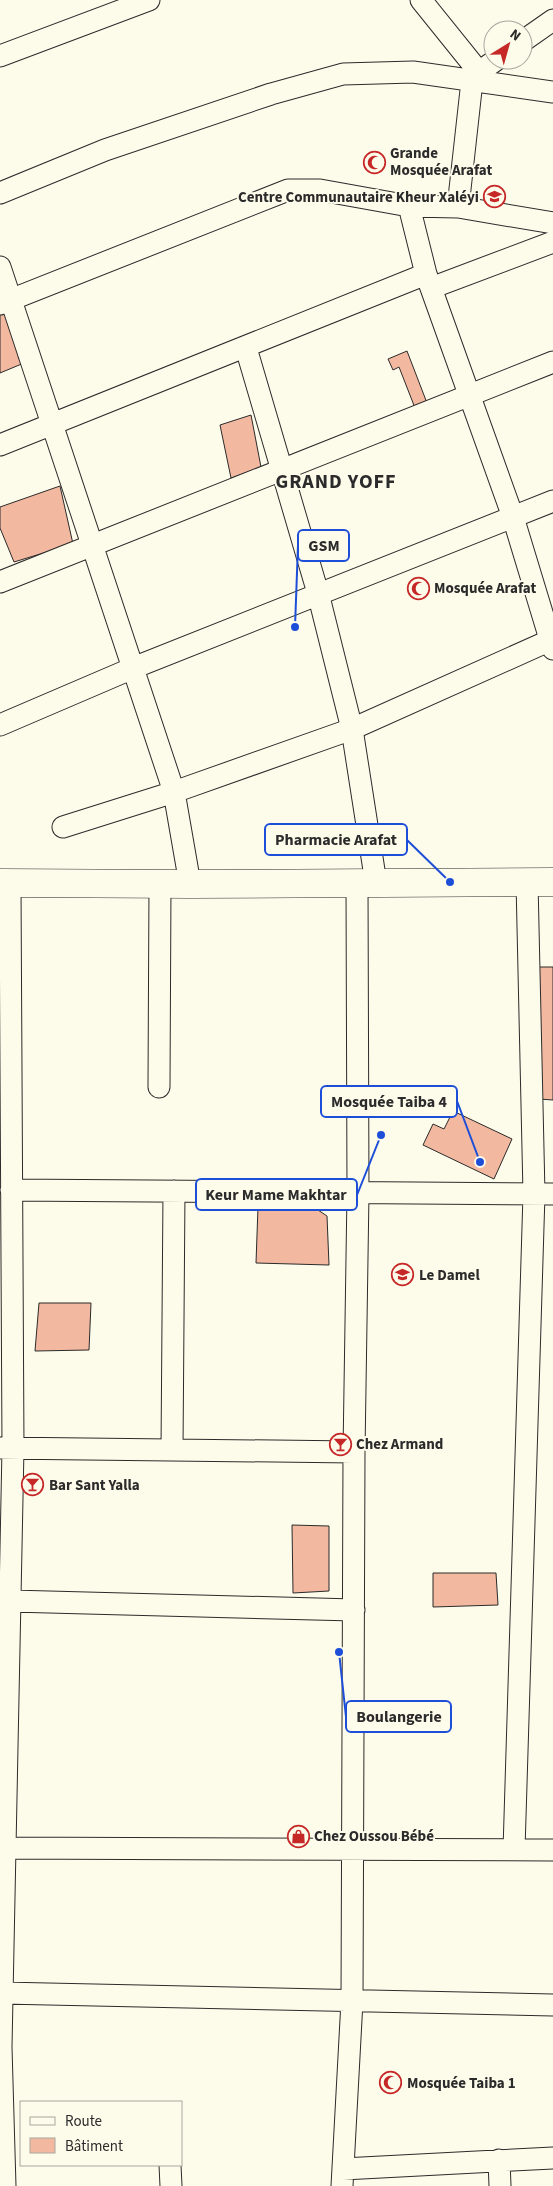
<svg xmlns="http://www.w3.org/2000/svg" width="553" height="2186" viewBox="0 0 553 2186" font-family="'Source Sans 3',sans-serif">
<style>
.building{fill:#f2b8a0;stroke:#2b2b2b}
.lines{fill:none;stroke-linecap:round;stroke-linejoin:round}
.minor-casing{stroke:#2b2b2b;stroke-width:23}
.tertiary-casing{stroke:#2b2b2b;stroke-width:29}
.minor{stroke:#fdfbea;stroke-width:21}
.tertiary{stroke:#fdfbea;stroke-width:28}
.labels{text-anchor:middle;stroke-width:4;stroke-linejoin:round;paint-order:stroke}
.poi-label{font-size:15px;font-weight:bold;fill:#2b2b2b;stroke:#fdfbea;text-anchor:start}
.district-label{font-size:20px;font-weight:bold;letter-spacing:1px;fill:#2b2b2b;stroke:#fdfbea}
.leader{fill:none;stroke:#1d4ed8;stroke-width:2}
.callout-dot{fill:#1d4ed8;stroke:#fdfbea;stroke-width:2}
.callout{fill:#fdfbea;stroke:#1d4ed8;stroke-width:2}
.callout-label{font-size:16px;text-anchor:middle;font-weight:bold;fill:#2b2b2b}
</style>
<rect width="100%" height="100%" fill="#fdfbea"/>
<!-- building -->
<path class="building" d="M0,311L9,317L21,354L18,358L24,363L0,373Z
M407,351L427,403L415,408L399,367L393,370L388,359Z
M251,415L261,467L231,478L220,425Z
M60,486L73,544L14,562L0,528V507Z
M539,967H553V1100L539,1099Z
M453,1111L512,1139L494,1179L423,1145L433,1124L444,1129Z
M258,1207L315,1208L327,1216L329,1265L256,1263Z
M39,1303H91L89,1350L35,1351Z
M292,1525L329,1526V1591L293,1593Z
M433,1573H496L498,1605L433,1607Z"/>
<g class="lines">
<defs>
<path id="minor" d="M421,0L479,72
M523,41L553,20
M0,56L149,0
M0,193L105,150L271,94L343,74L413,72L553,92
M409,206L426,274L513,517L553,649
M458,207L472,81L479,72L496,60
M0,267L174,792L190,884
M431,288L553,242
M0,304L288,190H320L409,206L458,207L553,223
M246,348L318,593L352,729L376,883
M0,445L426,274
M0,582L553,362
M0,725L133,668L553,501
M63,827L174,792L352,729L553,639
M159,1087L160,884
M11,1190L553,1194
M0,1448L354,1452
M172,1450L174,1191
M11,1601L354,1610
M0,1848L553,1850
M514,1850L534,1194L527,882
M2,1993L553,2005
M499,2160L500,2186
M170,2165L171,2186
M343,2169L553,2158
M5,2186L1,2047L13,1448L10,884
M342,2186L352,2001L354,1452L358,1193L357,883"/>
<path id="tertiary" d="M0,883L190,884L553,882"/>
</defs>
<!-- minor casing -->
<use href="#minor" class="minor-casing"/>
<!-- tertiary casing -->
<use href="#tertiary" class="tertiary-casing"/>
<!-- minor -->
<use href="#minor" class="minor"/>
<!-- tertiary -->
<use href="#tertiary" class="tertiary"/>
</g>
<!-- icons -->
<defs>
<symbol id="mosque-ring" viewBox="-11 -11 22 22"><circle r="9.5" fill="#fdfbea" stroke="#c62828" stroke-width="1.5"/><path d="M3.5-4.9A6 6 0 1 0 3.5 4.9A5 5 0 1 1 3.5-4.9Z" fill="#c62828"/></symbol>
<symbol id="school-ring" viewBox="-11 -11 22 22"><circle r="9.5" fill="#fdfbea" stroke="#c62828" stroke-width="1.5"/><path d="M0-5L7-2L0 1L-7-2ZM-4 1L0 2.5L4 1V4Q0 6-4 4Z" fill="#c62828"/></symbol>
<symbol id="bar-ring" viewBox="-11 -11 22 22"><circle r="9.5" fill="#fdfbea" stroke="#c62828" stroke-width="1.5"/><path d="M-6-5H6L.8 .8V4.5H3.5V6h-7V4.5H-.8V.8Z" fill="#c62828"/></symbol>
<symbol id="shop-ring" viewBox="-11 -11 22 22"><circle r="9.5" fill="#fdfbea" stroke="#c62828" stroke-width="1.5"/><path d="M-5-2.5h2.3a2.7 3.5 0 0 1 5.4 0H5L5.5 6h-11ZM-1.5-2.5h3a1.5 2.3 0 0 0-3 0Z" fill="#c62828"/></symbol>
</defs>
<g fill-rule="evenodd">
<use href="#mosque-ring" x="362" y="150" width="25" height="25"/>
<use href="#school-ring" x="482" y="184" width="25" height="25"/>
<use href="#mosque-ring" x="406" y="576" width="25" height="25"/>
<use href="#school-ring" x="390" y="1262" width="25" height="25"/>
<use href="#bar-ring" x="328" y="1432" width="25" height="25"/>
<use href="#bar-ring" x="20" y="1472" width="25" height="25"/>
<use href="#shop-ring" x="286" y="1824" width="25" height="25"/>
<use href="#mosque-ring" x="378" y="2070" width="25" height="25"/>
</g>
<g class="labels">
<!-- poi labels -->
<g class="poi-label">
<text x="390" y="158">Grande<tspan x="390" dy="17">Mosquée Arafat</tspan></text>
<text x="479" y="202" text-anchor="end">Centre Communautaire Kheur Xaléyi</text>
<text x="434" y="593">Mosquée Arafat</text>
<text x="419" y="1280">Le Damel</text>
<text x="356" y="1449">Chez Armand</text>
<text x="49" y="1490">Bar Sant Yalla</text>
<text x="314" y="1841">Chez Oussou Bébé</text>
<text x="407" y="2088">Mosquée Taiba 1</text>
</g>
<!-- district labels -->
<g class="district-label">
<text x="336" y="488">GRAND YOFF</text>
</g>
</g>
<!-- callouts -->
<path class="leader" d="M295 627L298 545M450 882L407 840M480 1162L457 1101M381 1135L357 1195M339 1652L346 1717"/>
<g class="callout-dot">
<circle cx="295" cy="627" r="5"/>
<circle cx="450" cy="882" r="5"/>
<circle cx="480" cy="1162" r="5"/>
<circle cx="381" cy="1135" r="5"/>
<circle cx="339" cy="1652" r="5"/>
</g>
<g class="callout">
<rect x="298" y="530" width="51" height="31" rx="5"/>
<rect x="265" y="824" width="142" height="31" rx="5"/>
<rect x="321" y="1086" width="136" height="31" rx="5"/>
<rect x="196" y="1179" width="161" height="31" rx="5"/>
<rect x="346" y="1701" width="105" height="31" rx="5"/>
</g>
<g class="callout-label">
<text x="324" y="551">GSM</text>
<text x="336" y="845">Pharmacie Arafat</text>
<text x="389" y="1107">Mosquée Taiba 4</text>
<text x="276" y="1200">Keur Mame Makhtar</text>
<text x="399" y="1722">Boulangerie</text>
</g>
<!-- legend -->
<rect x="20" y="2101" width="162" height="65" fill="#fdfbea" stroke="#a9a89e"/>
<rect x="30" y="2117" width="25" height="8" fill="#fdfbea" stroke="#a9a89e"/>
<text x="65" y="2126" font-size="15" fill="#2b2b2b">Route</text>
<rect x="30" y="2138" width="25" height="15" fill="#f2b8a0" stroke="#a9a89e"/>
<text x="65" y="2151" font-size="15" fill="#2b2b2b">Bâtiment</text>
<!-- north arrow -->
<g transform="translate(508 45) rotate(37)"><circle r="24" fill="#fdfbea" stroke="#a9a89e"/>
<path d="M0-4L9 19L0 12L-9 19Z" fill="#c62828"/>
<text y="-8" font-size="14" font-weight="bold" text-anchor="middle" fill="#2b2b2b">N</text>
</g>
</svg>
